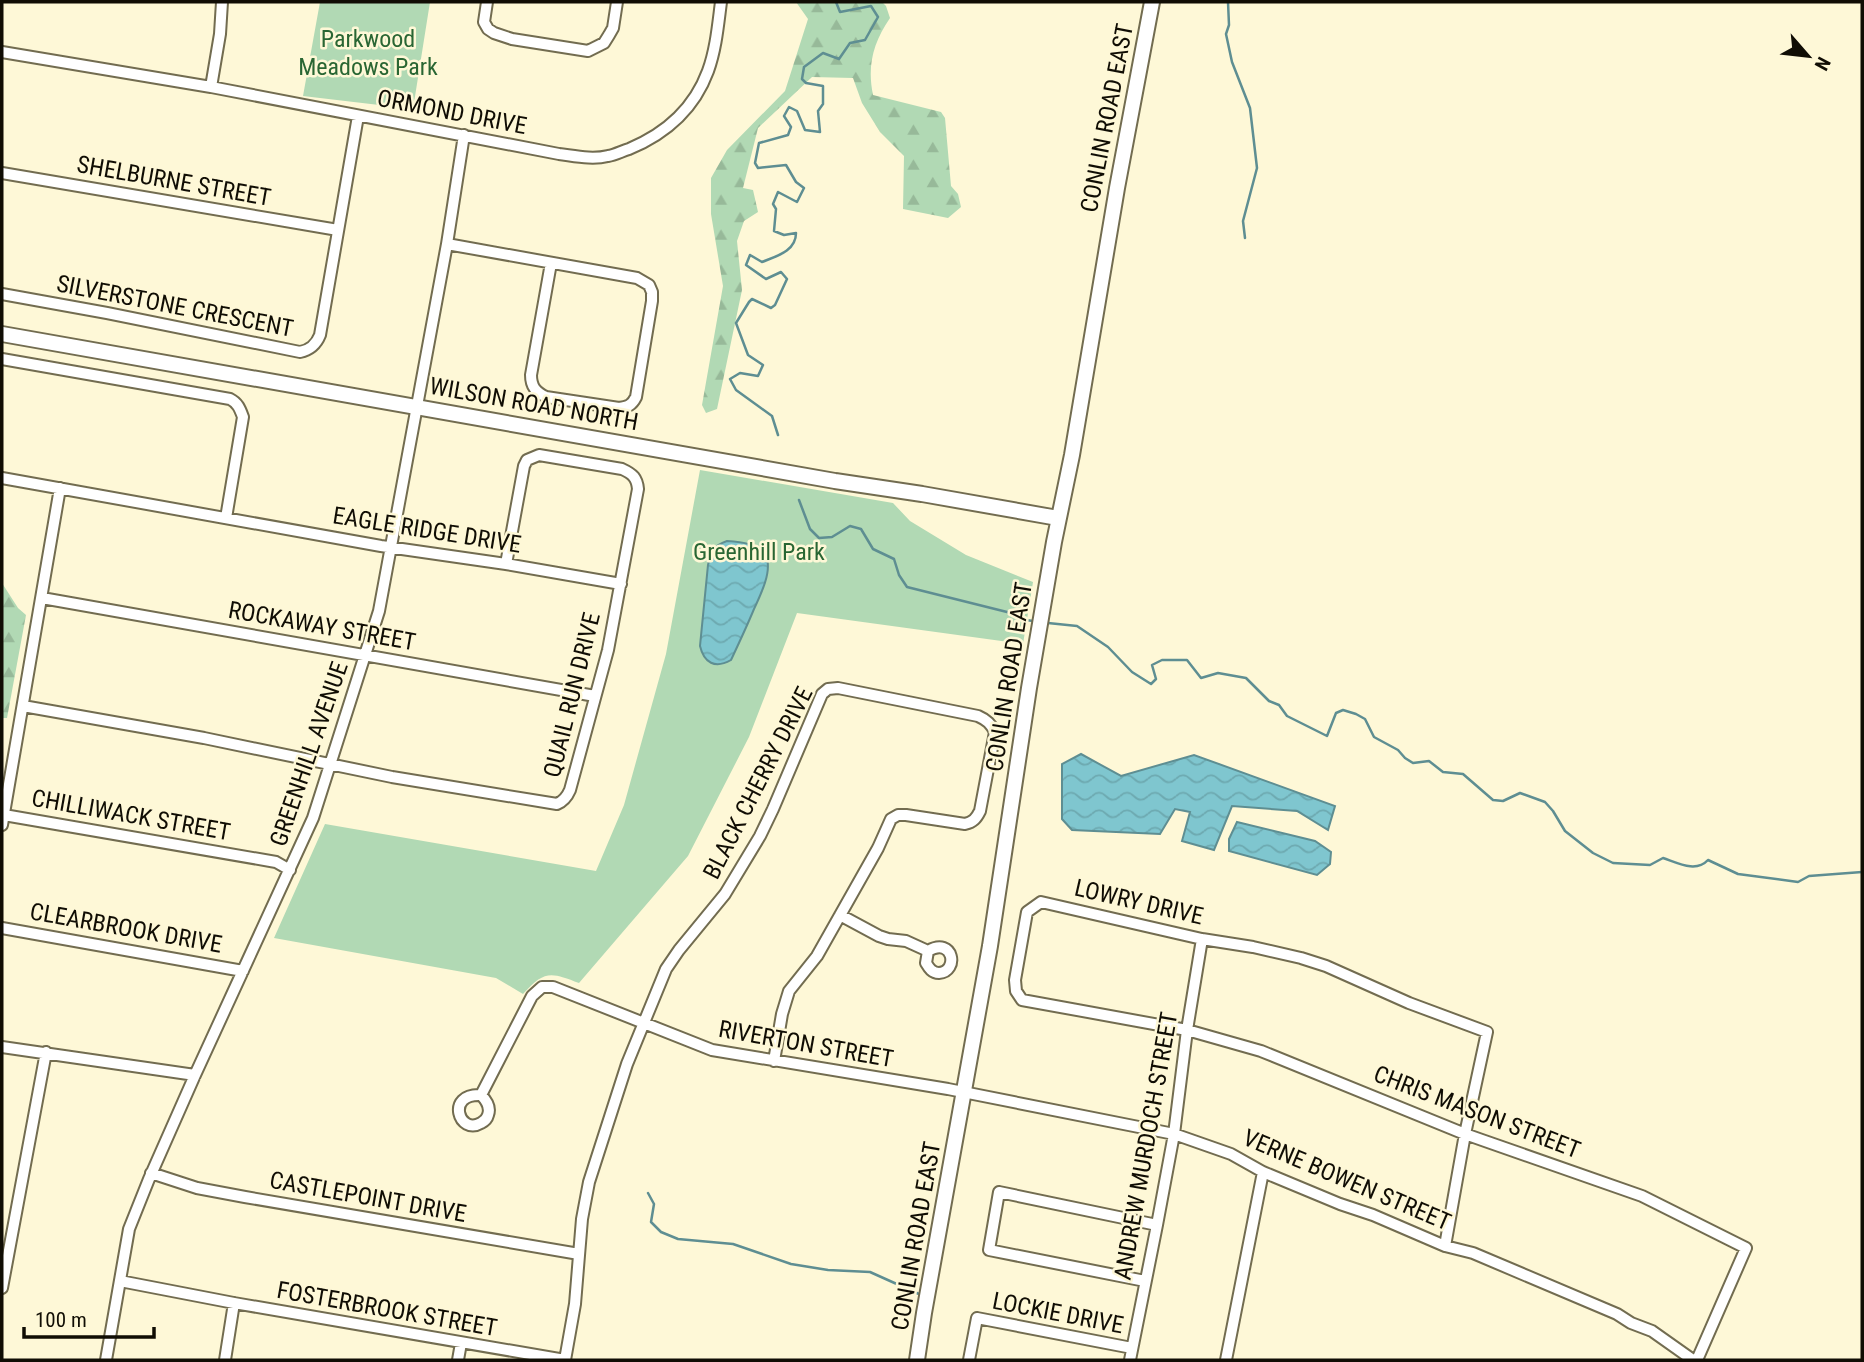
<svg xmlns="http://www.w3.org/2000/svg" width="1864" height="1362" viewBox="0 0 1864 1362" font-family="'Roboto Condensed',sans-serif">
<style>
.forest{fill:url(#forest-firs)}
.park{fill:#b1d9b4}
.water{fill:url(#water-waves);stroke:#5e8e92;stroke-width:2}
.lines{fill:none;stroke-linecap:round;stroke-linejoin:round}
.stream{stroke:#5e8e92;stroke-width:2.5}
.street-casing{stroke:#726c50;stroke-width:14}
.secondary-casing{stroke:#726c50;stroke-width:18}
.street{stroke:#fff;stroke-width:10}
.secondary{stroke:#fff;stroke-width:14}
.labels{text-anchor:middle;stroke-width:5;stroke-linejoin:round;paint-order:stroke}
.park-label{font-size:24px;fill:#296633;stroke:#fef8d7}
.street-label{font-size:24px;fill:#100d04;stroke:#fef8d7}
</style>
<defs>
<pattern id="forest-firs" width="22" height="20" patternUnits="userSpaceOnUse" patternTransform="scale(1.75)"><rect width="22" height="20" fill="#b1d9b4"/><path d="M5 1l3.5 6h-7zM16 11l3.5 6h-7z" fill="#97b999"/></pattern>
<pattern id="water-waves" width="16" height="10" patternUnits="userSpaceOnUse" patternTransform="scale(1.75)"><rect width="16" height="10" fill="#7fc6cf"/><path d="M0 5q4-4 8 0t8 0" fill="none" stroke="#6da9b0"/></pattern>
</defs>
<rect width="100%" height="100%" fill="#fef8d7"/>
<!-- forest -->
<path class="forest" d="M796,2H882L886,6L890,18C873,43 867,66 873,95L941,112L945,118L951,186L958,194L961,207L948,218L903,209L904,156L880,132L862,103L853,78L812,77L758,128L743,188L753,190L758,212L744,221L737,241L742,290L717,409L706,413L702,405L723,286L711,214V178L727,150L785,91L808,19Z
M2,583L18,608L26,615L7,718H2Z"/>
<!-- park -->
<path class="park" d="M320,2H430L413,109L303,96Z
M700,470L893,503L910,521L966,555L1033,582L1023,644L797,613L749,737L688,856L579,983C551,972 544,970 523,994L496,978L274,938L325,824L596,871L624,805L666,654Z"/>
<!-- water -->
<path class="water" d="M727,541C781,543 772,571 754,609C747,626 739,643 731,660C715,669 704,663 700,646L708,565C711,551 713,546 727,541Z
M1081,754L1121,776L1194,755L1335,806L1328,830L1297,811L1232,806L1214,850L1182,841L1190,812L1175,809L1160,834L1072,830L1062,819V764Z
M1237,822L1315,841L1331,852L1330,864L1317,875L1229,851V839Z"/>
<g class="lines">
<!-- stream -->
<path class="stream" d="M1228,2L1229,25L1226,34L1232,62L1250,108L1257,168L1243,221L1245,238
M778,435L772,416L736,390L730,379L740,373L758,376L763,365L748,355L736,323L749,302L752,299L771,308L775,305L787,279L781,272L766,279L746,265L750,255L762,262C777,256 796,251 796,233L784,235L774,231L776,209L773,204L778,192L797,202L804,188L796,182L786,165L758,168L755,163L759,143L788,135L791,127L784,116L789,107L797,111L805,130L820,132L818,111L823,104V86L806,83L802,79L804,67L823,53L839,59L850,43L865,40L878,17L871,6L840,12L836,2
M799,500L810,529L819,538L832,537L850,526L861,529L873,549L894,559L899,575L907,587L1007,612L1019,619L1033,621
M1048,623L1077,626L1108,647L1132,672L1151,684L1156,679L1152,665L1162,660H1187L1201,678L1218,673L1246,678L1269,701L1279,705L1287,716L1327,736L1336,713L1343,710L1356,714L1365,719L1374,737L1398,750L1405,758L1413,763L1429,761L1443,772L1463,774L1493,800L1503,801L1520,793L1545,802L1553,811L1565,831L1593,853L1613,863L1650,865L1663,858C1678,863 1696,873 1708,860L1738,874L1798,882L1809,876L1862,872
M648,1193L654,1204L651,1222L661,1232L678,1239L733,1244L791,1264L828,1270L870,1272L919,1294"/>
<defs>
<path id="street" d="M487,2L484,22L488,29L494,33L512,39L588,51L604,43L609,35L613,28L617,2
M2,52L211,87L559,154C575,156 592,160 608,156C615,155 622,151 629,149C665,134 694,109 708,71C716,49 718,25 721,2
M211,87L220,34L222,2
M2,173L338,230
M447,244L637,278L649,285L652,292V301L636,397C632,405 628,407 619,408L546,397C536,392 531,387 531,375L551,263
M2,294L107,313L300,352C310,350 316,345 320,335L358,116
M2,359L230,399C238,403 240,409 243,417L226,518
M2,478L381,546L506,564L621,584
M42,598L595,696
M23,706L204,738L392,777L557,804C564,801 567,797 570,790L608,650L638,489C637,478 633,474 622,469L539,455L527,460L524,466L506,564
M4,815L276,862L290,870
M2,825L60,488
M840,915L879,936L888,939L906,941L928,951L926,963C929,968 932,973 939,973C959,972 954,936 928,951
M2,928L243,971
M2,1047L195,1075
M481,1095C486,1100 491,1107 488,1115C487,1119 485,1121 481,1123C459,1136 445,1093 481,1095L532,996L542,987H553L712,1050L948,1089L1174,1134L1231,1154L1263,1172L1340,1204L1373,1215L1445,1246L1473,1253L1617,1314L1631,1323L1652,1331L1693,1360
M151,1173L197,1188L245,1197L579,1254
M1445,1246L1465,1134L1487,1032L1409,1003L1326,966L1301,958L1253,947L1202,939L1041,902L1027,912L1015,980L1016,991L1022,1000L1187,1030L1261,1051L1465,1134L1482,1140L1642,1196L1746,1248L1697,1360
M120,1281L234,1303L565,1360
M1145,1281L989,1250L999,1192L1157,1225
M2,1288L46,1052
M106,1360L129,1229L149,1179L195,1075L313,818L379,611L447,244L464,135
M225,1360L234,1303
M458,1360L461,1343
M565,1360L575,1304L582,1219L589,1182L627,1064L666,969L679,950L725,894L760,836L773,809L822,694L828,689L838,688L978,716C987,720 991,724 995,732L980,811C976,819 973,822 965,824L906,815H898L891,819L878,848L817,956L789,991L782,1014L774,1061
M969,1360L977,1318L1132,1348
M1130,1360L1157,1225L1174,1134L1187,1030L1202,939
M1226,1360L1263,1172"/>
<path id="secondary" d="M2,334L835,481L922,494L1058,518
M917,1360L924,1313L990,946L1029,688L1054,542L1072,455L1117,188L1152,2"/>
</defs>
<!-- street casing -->
<use href="#street" class="street-casing"/>
<!-- secondary casing -->
<use href="#secondary" class="secondary-casing"/>
<!-- street -->
<use href="#street" class="street"/>
<!-- secondary -->
<use href="#secondary" class="secondary"/>
</g>
<g class="labels">
<!-- park labels -->
<g class="park-label">
<text x="368" y="47">Parkwood<tspan x="368" dy="28">Meadows Park</tspan></text>
<text x="759" y="560">Greenhill Park</text>
</g>
<!-- street labels -->
<g class="street-label">
<text transform="translate(452 112) rotate(11)" y="8">ORMOND DRIVE</text>
<text transform="translate(1107 118) rotate(-79)" y="8">CONLIN ROAD EAST</text>
<text transform="translate(174 181) rotate(10)" y="8">SHELBURNE STREET</text>
<text transform="translate(175 306) rotate(11)" y="8">SILVERSTONE CRESCENT</text>
<text transform="translate(534 404) rotate(10)" y="8">WILSON ROAD NORTH</text>
<text transform="translate(427 530) rotate(9)" y="8">EAGLE RIDGE DRIVE</text>
<text transform="translate(322 626) rotate(10)" y="8">ROCKAWAY STREET</text>
<text transform="translate(1009 677) rotate(-81)" y="8">CONLIN ROAD EAST</text>
<text transform="translate(572 695) rotate(-76)" y="8">QUAIL RUN DRIVE</text>
<text transform="translate(309 754) rotate(-71)" y="8">GREENHILL AVENUE</text>
<text transform="translate(758 783) rotate(-63)" y="8">BLACK CHERRY DRIVE</text>
<text transform="translate(131 815) rotate(10)" y="8">CHILLIWACK STREET</text>
<text transform="translate(1139 902) rotate(13)" y="8">LOWRY DRIVE</text>
<text transform="translate(126 928) rotate(10)" y="8">CLEARBROOK DRIVE</text>
<text transform="translate(806 1044) rotate(10)" y="8">RIVERTON STREET</text>
<text transform="translate(1477 1112) rotate(21)" y="8">CHRIS MASON STREET</text>
<text transform="translate(1146 1146) rotate(-80)" y="8">ANDREW MURDOCH STREET</text>
<text transform="translate(1347 1180) rotate(23)" y="8">VERNE BOWEN STREET</text>
<text transform="translate(368 1197) rotate(10)" y="8">CASTLEPOINT DRIVE</text>
<text transform="translate(916 1236) rotate(-80)" y="8">CONLIN ROAD EAST</text>
<text transform="translate(387 1309) rotate(10)" y="8">FOSTERBROOK STREET</text>
<text transform="translate(1058 1313) rotate(11)" y="8">LOCKIE DRIVE</text>
</g>
</g>
<!-- border -->
<rect width="1864" height="1362" fill="none" stroke="#100d04" stroke-width="7"/>
<!-- north arrow -->
<g transform="translate(1808 56) rotate(118)" stroke="#fef8d7" stroke-width="5" paint-order="stroke">
<path d="M0-5L12 26L0 18L-12 26Z" fill="#100d04"/>
<text y="-10" font-size="19" font-weight="bold" text-anchor="middle" fill="#100d04">N</text>
</g>
<!-- scale -->
<path d="M24 1327v10h130v-10" fill="none" stroke="#100d04" stroke-width="3.5"/>
<text x="35" y="1327" font-size="21" fill="#100d04" stroke="#fef8d7" stroke-width="5" paint-order="stroke">100 m</text>
</svg>
